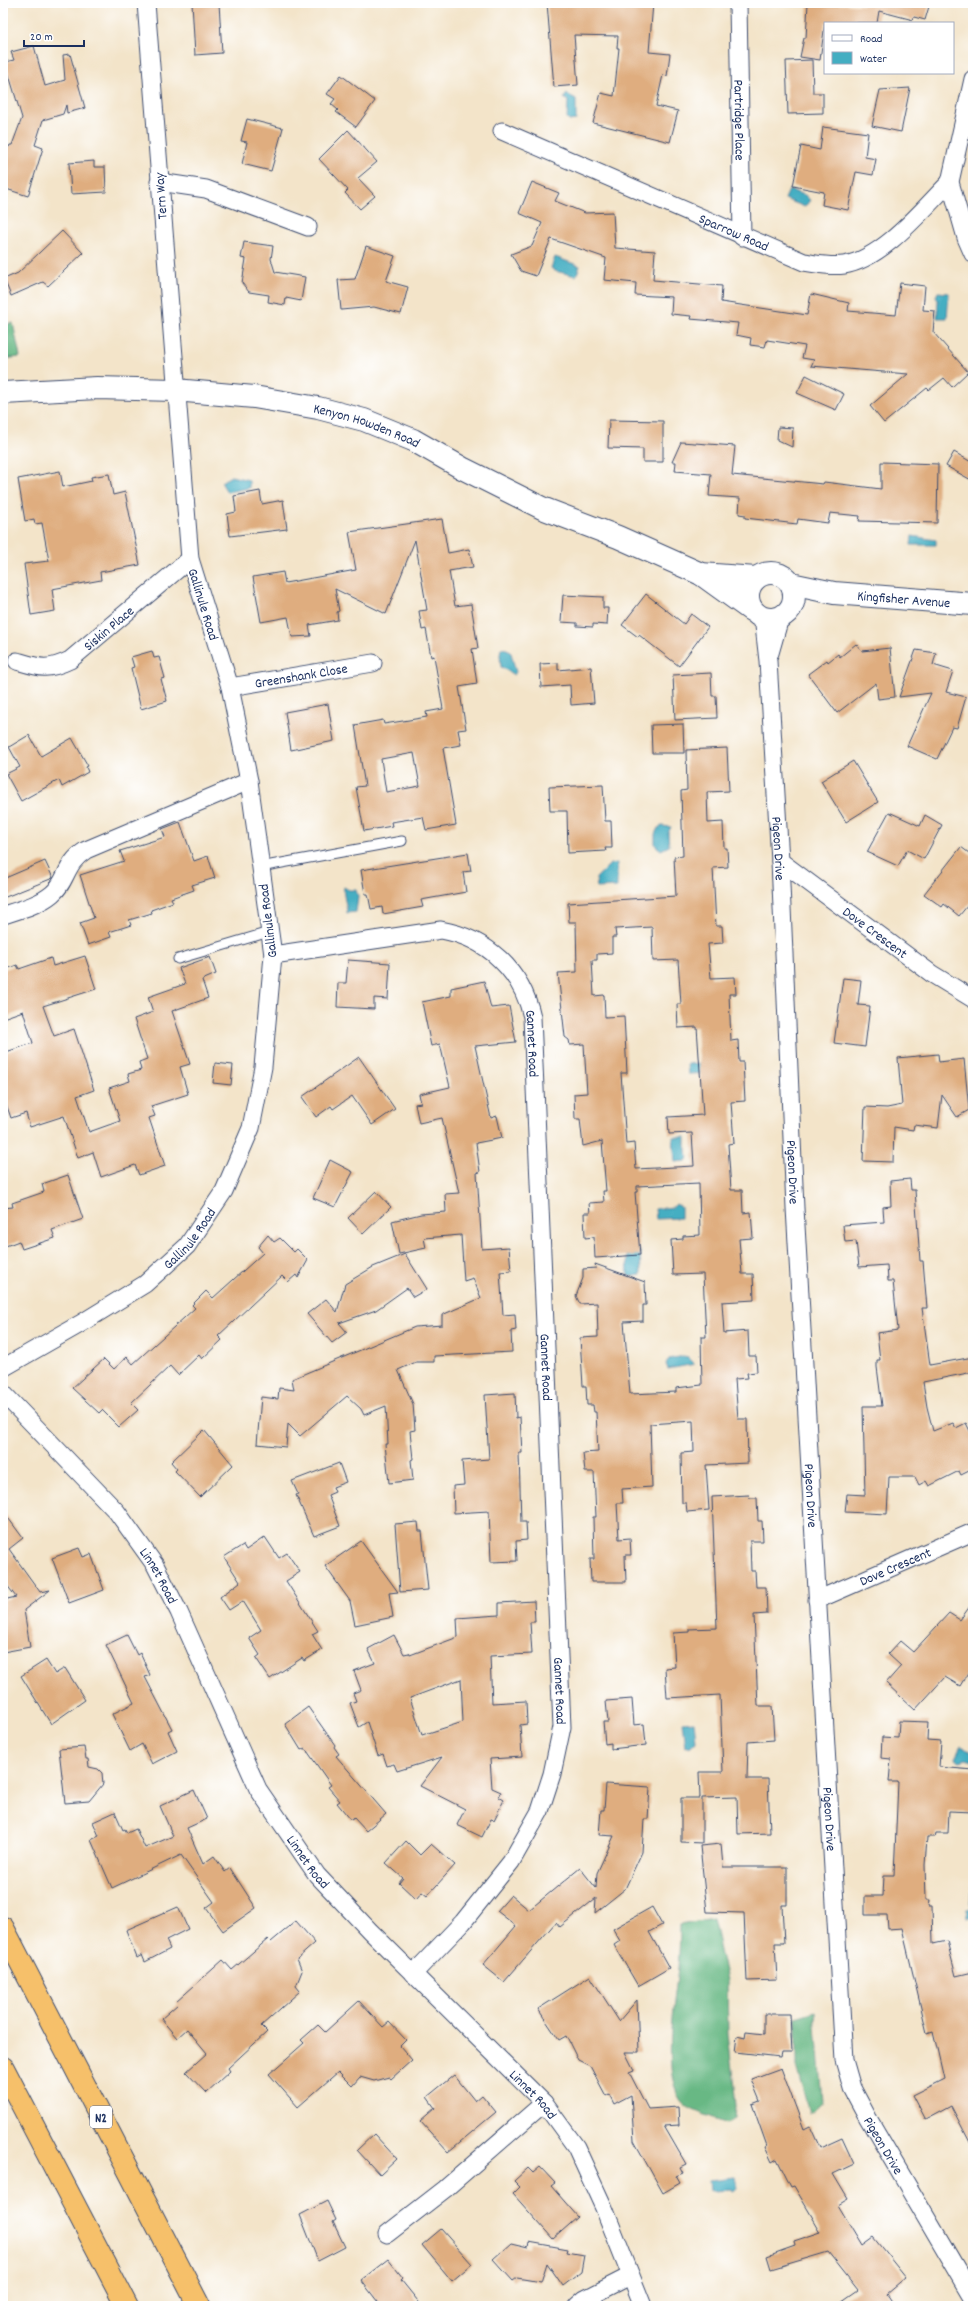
<svg xmlns="http://www.w3.org/2000/svg" width="976" height="2309" viewBox="0 0 976 2309" font-family="Dekko,sans-serif">
<style>
.forest{fill:#67b884;stroke:#417471}
.water{fill:#44aec2;stroke:#306e90}
.building{fill:#dfad7f;fill-rule:evenodd}
.lines{fill:none;stroke-linecap:round;stroke-linejoin:round}
.service-casing{stroke:#3b4a6e;stroke-width:11}
.minor-casing{stroke:#3b4a6e;stroke-width:19}
.tertiary-casing{stroke:#3b4a6e;stroke-width:24}
.motorway-casing{stroke:#3b4a6e;stroke-width:24}
.service{stroke:#fff;stroke-width:9}
.minor{stroke:#fff;stroke-width:17}
.tertiary{stroke:#fff;stroke-width:22}
.motorway{stroke:#f6c06b;stroke-width:22}
.labels{text-anchor:middle;stroke-width:4;stroke-linejoin:round;paint-order:stroke}
.shield{fill:#fff;stroke:#5f6d8e;stroke-width:1}
.shield-label{font-size:13px;font-weight:bold;fill:#1b2f5e}
.street-label{font-size:14px;fill:#1b2f5e;stroke:#fff}
</style>
<rect width="100%" height="100%" fill="#fff"/>
<filter id="ink" filterUnits="userSpaceOnUse"><feTurbulence type="fractalNoise" baseFrequency=".025" numOctaves="2"/><feDisplacementMap in="SourceGraphic" scale="8" xChannelSelector="R" yChannelSelector="G"/><feConvolveMatrix kernelMatrix="1 2 1 2 8 2 1 2 1" color-interpolation-filters="sRGB"/></filter>
<filter id="wash" filterUnits="userSpaceOnUse"><feTurbulence type="fractalNoise" baseFrequency=".012" numOctaves="4" result="noise"/><feDisplacementMap in="SourceGraphic" scale="16" xChannelSelector="R" yChannelSelector="G"/><feGaussianBlur stdDeviation="0.9" result="paint"/><feColorMatrix in="noise" values="0 0 0 0 0 0 0 0 0 0 0 0 0 0 0 0 0 1.4 0 .05"/><feComposite in="paint" operator="in"/></filter>
<g filter="url(#wash)">
<rect width="100%" height="100%" fill="#f3e4c9"/>
<!-- forest -->
<path class="forest" d="M13,323L20,357L3,359V325Z
M713,1919L727,1980L728,2034L736,2106L735,2119L727,2123C718,2119 691,2111 685,2105C659,2083 675,1998 678,1968C679,1954 680,1940 680,1925Z
M815,2012L822,2101L809,2113L796,2066V2018Z"/>
<!-- water -->
<path class="water" d="M567,94L576,99V120L569,121L567,118L568,101L564,98Z
M789,190L805,195L810,200L805,207L785,199Z
M555,257L580,266L576,276L555,271L551,268Z
M938,292L949,293L947,318H937L938,300L936,296Z
M231,476L249,480V488L227,492L221,482Z
M912,536L936,540V545H911Z
M501,648L507,649L511,653L516,672L514,675L501,667L500,655Z
M662,826L671,827L668,833L669,846L661,850L655,845V834L658,828Z
M617,863V887L597,888L596,878L610,864Z
M344,887L349,890H356L358,897L356,912L347,913C347,905 342,893 344,887Z
M704,1063L709,1073L688,1074L687,1064Z
M673,1137H686V1152L689,1157L686,1161L675,1162Z
M676,1204L681,1207V1218L656,1219L655,1209L673,1207Z
M640,1250L641,1275L628,1277L627,1252Z
M683,1356L688,1357L695,1364L668,1369L666,1364L669,1359Z
M694,1721L696,1741L691,1746L685,1747L682,1722Z
M961,1746L973,1751V1761L966,1759L960,1761L955,1758Z
M971,1888H973V1918H967V1910L970,1909Z
M736,2177L738,2188L733,2191L732,2189L710,2190L709,2180Z"/>
<g id="blocks">
<!-- building -->
<path class="building" d="M192,3H219L222,53L195,55Z
M547,3H653L649,52L670,54L667,76L663,75L656,106L678,111L670,142L593,123L601,93L614,96L619,48H617L618,36L574,35L578,85L554,87Z
M808,3L861,5L930,3L925,20L914,17L913,20L879,11L877,23H825L820,60L800,57L804,38H806Z
M34,46L45,86L65,80L63,55L70,54L85,108L67,113L66,105L63,114L43,120L35,145L43,148L28,196L3,188V145L9,147L10,145H12L22,118L5,62L14,60L11,52Z
M812,60L813,93H823V113L788,114L786,61Z
M341,75L375,101L356,127L336,112L338,110L331,104L335,99L327,94Z
M910,88L901,132L872,126L880,90Z
M247,119L283,128L271,171L242,164L247,142L241,141Z
M823,127L868,133L865,157L876,159L873,175L856,172L848,210L822,205L824,192L793,186L801,146L820,150Z
M348,130L377,162L358,178L375,196L360,209L345,193L348,190L319,159Z
M94,161V167H105L106,192L71,194L69,163Z
M532,182L559,193L555,201L585,213L613,212L615,248L655,251L653,280L722,286L721,302L807,315L811,294L849,303L848,311L896,315L900,283L925,286L923,310L935,311L933,332L968,372L952,387L944,378L929,390L927,388L884,423L870,406L908,374L811,366L814,360L802,358L805,346L767,340L765,347L750,345L751,338L736,335L738,323L690,319L691,316L671,314L672,297L635,295L636,283L604,280L606,258L551,239L536,276L521,271L511,254L532,246L542,223L519,213Z
M62,231L83,253L48,286L43,282L11,296L4,279L18,273Z
M244,242L273,246L271,259L275,272L305,277L301,301L286,298L285,305L268,302L269,295L249,292L242,283L246,259L241,258Z
M366,246L395,256L386,281L408,287L401,314L374,307L341,310L338,280L355,279Z
M806,375L844,394L836,410L797,393Z
M609,420L663,421V462H643V449L608,448Z
M778,427L793,428L792,447L777,440Z
M681,442L735,446L732,475L823,484L824,482L881,489V462L938,464L937,523L859,521L860,516L830,513L828,523L798,519L797,524L745,518V515L739,514L740,498L709,496L711,474L675,471L676,462H672Z
M954,452L973,463V481L946,466Z
M60,471L63,487L92,481L91,477L109,474L113,495L125,492L140,565L100,572L101,580L52,589L55,611L31,615L24,564L49,561L42,523L35,524L34,519L25,521L18,479Z
M260,491L262,504L283,500L287,529L230,536L227,514L236,512L234,496Z
M442,519L448,553L469,549L473,567L449,571L455,606L471,604L478,648L472,649L477,684L459,687L466,729L458,730L461,745L443,748L456,825L426,830L423,817L391,822L392,826L364,831L356,787L365,786L355,725L383,720L384,724L409,720L427,717L426,712L443,709L434,656L431,657L426,629L422,630L419,611L427,610L415,540L386,614L335,589L339,611L337,612L338,620L309,625L311,636L292,637L288,617L261,622L253,577L283,572L285,583L356,570L349,532ZM414,753L420,786L386,792L381,759Z
M646,594L684,624L691,614L708,627L679,666L639,635L638,637L622,625Z
M563,595L603,597V608H608L607,625L593,624V627L577,626V623L561,622Z
M856,644L862,651L890,648L895,697L878,699L876,683L837,713L808,674L827,660L828,662L838,654L840,657Z
M916,650L936,653L933,665L953,671L946,692L966,697L957,728L952,727L937,759L907,746L931,693L899,697Z
M152,651L154,658L159,657L165,678L161,679L167,701L141,709L131,668L134,667L131,657Z
M558,663V670L591,667L594,703L571,705L570,685L541,687L540,664Z
M711,673L712,696H716L717,718L675,720L673,675Z
M328,704L334,741L291,750L285,712Z
M683,724L684,753H652L651,725Z
M29,735L41,756L72,738L88,766L86,767L88,772L62,787L59,780L21,801L6,774L20,767L9,747Z
M727,748L729,791L707,792L708,823L723,822L724,848H727L728,867L713,868L716,926H722L723,943L708,944L711,978L735,977L736,994H729L731,1041L738,1040L739,1062H743L745,1101L731,1102L734,1143L728,1144L731,1190H742L743,1213L751,1212L753,1238L739,1239L742,1274H753L754,1300L722,1302L724,1333L748,1331L749,1356H756L757,1372L747,1373L748,1378L735,1379L738,1419H747L748,1463L706,1465L709,1510L687,1512L686,1503H682L681,1453L694,1452L693,1421L650,1424L652,1487L622,1489L623,1503H617L619,1539L630,1538L631,1555H625L626,1582H591L590,1559H594L593,1517H596L594,1472H585L583,1453L598,1452L596,1412H594L593,1405H587L586,1386H583L580,1338L598,1337L597,1303L580,1304L576,1296L583,1278V1269L596,1268L595,1264L645,1282L646,1305H643V1321L624,1322L630,1394L676,1392V1388L702,1385L701,1337H706L703,1274L673,1275L671,1240L683,1239V1236L700,1235L699,1183L637,1186V1192H635L640,1255L595,1258L594,1237L585,1238L584,1213H590L589,1203L604,1202L603,1191H606L602,1141L583,1146L580,1119H575L574,1094L587,1093L584,1044L570,1045L569,1040L565,1037L558,973L577,972L576,922H569L568,903L676,896L674,857L683,856L681,791L687,790L686,750ZM652,927L653,961L678,960L681,1004H677L678,1028L697,1027L703,1115L668,1117L669,1134L692,1133L694,1166L636,1169L634,1143L626,1144L621,1073H627L624,1016L605,1017L604,995L594,996L592,960H597V954L612,953V937H616L615,929Z
M853,761L878,802L846,822L821,781Z
M603,785L605,821H611L612,848H605L606,851L568,853L567,811H550L549,787Z
M889,812L920,826L925,815L942,825L924,859L907,850L898,866L867,852Z
M180,822L194,861L208,856L215,878L192,885L194,890L171,898L173,902L151,910L152,913L129,920L131,925L109,932L111,937L88,945L80,923L94,918L80,875L124,861L120,851L165,837L162,829Z
M961,847L973,856V899L959,916L944,904L942,907L924,894Z
M468,853L471,871L463,872L466,892L421,900L423,907L383,914L382,907L371,909L368,894H365L361,870Z
M45,861L53,878L3,898V879Z
M85,956L96,989L43,1006L54,1036L74,1029L94,1090L77,1096L89,1132L120,1121L109,1088L130,1081L128,1074L141,1070L139,1062L147,1059L134,1019L153,1012L148,997L185,984L179,968L210,957L216,974L202,980L208,998L172,1011L190,1064L180,1067L188,1094L151,1106L155,1116L149,1118L165,1166L139,1175L135,1165L101,1177L93,1152L78,1158L64,1116L30,1127L26,1113L11,1118L3,1095V1053L33,1043L23,1011L3,1018V970L17,965L19,969L51,958L53,966Z
M348,960L390,963L388,999L374,998V1009L337,1007L338,983H346Z
M843,978L861,980L858,1005L870,1006L865,1047L834,1043Z
M484,981L491,1008L509,1006L516,1042L475,1046L491,1118L497,1116L502,1138L476,1143L480,1172L477,1173L482,1249L509,1247L511,1271L500,1272L503,1315L515,1314L516,1330L511,1331L512,1352L434,1356V1362H416L398,1370L413,1404L415,1430L410,1431L413,1459L411,1460L413,1480L389,1483L385,1444H388L386,1406L364,1415L361,1409L347,1396L300,1436L288,1424L286,1447L257,1444L261,1397L278,1399L279,1388L294,1390L292,1379L415,1327L442,1325V1315L481,1298L473,1278L464,1281L461,1235L424,1238L426,1248L399,1254L392,1221L421,1214L446,1212L445,1194L459,1193L442,1118L419,1123L415,1104L421,1103L419,1094L450,1087L440,1044L431,1046L422,1002L451,996V988Z
M938,1054L939,1062L964,1059L969,1110L957,1117L942,1095L938,1128L914,1125L913,1130L894,1127L893,1162L863,1161L865,1107L887,1108L902,1105L898,1058Z
M359,1057L395,1109L372,1125L352,1096L333,1109L331,1106L316,1117L302,1097Z
M215,1063L233,1065L231,1085L213,1083Z
M330,1160L353,1172L335,1207L313,1198Z
M68,1175L83,1219L52,1230L55,1238L22,1249L19,1241L3,1247V1208L13,1207L12,1203L44,1192L42,1184Z
M910,1179L911,1190H915L920,1261H923L927,1308H922L930,1365L973,1357V1372L923,1382L927,1407L933,1431L953,1423L956,1428L966,1423L973,1437V1469L961,1475L959,1471L929,1486L926,1481L919,1485L915,1477H889L887,1514L845,1512L847,1494L865,1495L863,1406H882L877,1367V1360H880L877,1333L898,1330L893,1281H888L887,1265L859,1267L856,1241L845,1242L843,1225L884,1222L883,1207L891,1206L890,1181Z
M376,1191L391,1207L363,1234L348,1218Z
M268,1235L274,1242L280,1238L294,1252L297,1249L308,1260L298,1278L296,1275L288,1282L282,1276L218,1336L222,1340L202,1359L199,1355L178,1375L170,1366L131,1403L138,1410L119,1427L102,1410L99,1413L72,1388L104,1359L114,1369L127,1357L133,1364L195,1308L192,1305L206,1291L213,1298L263,1253L258,1247Z
M405,1254L427,1289L413,1297L407,1288L376,1310L339,1323L347,1332L332,1343L307,1314L326,1299L337,1312L345,1284L373,1267Z
M515,1393L516,1418L520,1417L522,1453H519L521,1522H526L527,1540L516,1541L517,1561L491,1562L489,1511L454,1513L453,1486L464,1485L462,1461L489,1459L485,1395Z
M204,1430L233,1465L200,1497L175,1471L177,1469L171,1462Z
M339,1463L346,1482L333,1487L335,1492L328,1495L340,1526L314,1536L296,1495L298,1494L292,1481Z
M749,1495L750,1498H757L758,1521H762L763,1541H750L751,1571H755L756,1587H766L767,1614L754,1615L758,1706H772L774,1740L748,1742L747,1779H768L770,1833L738,1834L737,1797L702,1798V1843L681,1842V1798H700L699,1772H723L720,1695L667,1698L665,1668L675,1667L673,1633L689,1632V1629L717,1628L712,1497Z
M3,1511L23,1538L9,1549L40,1592L50,1590L24,1610L30,1647L3,1652V1600L16,1597L3,1580Z
M418,1522L419,1531H422L428,1590L400,1592L395,1524Z
M265,1537L279,1558L287,1553L300,1572L286,1581L318,1631L312,1634L322,1650L304,1661L302,1658L270,1679L256,1658L260,1655L249,1638L261,1630L243,1601L229,1610L220,1597L240,1582L224,1557L243,1545L246,1550Z
M361,1541L398,1592L389,1593L393,1617L355,1625L350,1601L325,1566Z
M79,1548L83,1557L91,1554L104,1590L69,1603L52,1558Z
M534,1601L535,1622H530L532,1654L490,1656L492,1703L526,1701L527,1724L520,1725L522,1757L490,1759L492,1788L501,1792L499,1797L504,1800L494,1820L491,1819L482,1837L457,1825L465,1809L420,1786L442,1757L397,1771L394,1764L387,1766L383,1754L378,1756L367,1722L359,1727L350,1703L356,1701L353,1693L361,1690L354,1671L375,1663L368,1649L394,1635L404,1654L409,1653L410,1655L458,1637L457,1618L499,1615V1603ZM461,1679L463,1722L422,1735L410,1698Z
M973,1602V1664L960,1686L945,1677L915,1710L886,1683L901,1666L888,1654L900,1641L913,1652L949,1613L960,1620Z
M127,1635L137,1655L140,1653L150,1675L145,1677L172,1729L168,1731L177,1751L152,1764L142,1744L130,1751L112,1714L134,1703L106,1645Z
M46,1660L55,1674L65,1668L85,1700L51,1724L21,1676Z
M632,1699L634,1725L644,1724L646,1745L611,1749V1743L605,1744L603,1722H608L606,1701Z
M308,1707L335,1745L334,1747L339,1754L336,1756L386,1814L366,1831L354,1818L351,1820L337,1803L340,1801L328,1787L331,1785L305,1748L301,1750L285,1724Z
M899,1721L928,1722L927,1740L941,1741L939,1767L973,1770V1812L949,1811L948,1833H936L935,1837H927L925,1865L926,1900H930L929,1906H932L933,1944L947,1941L956,1976L973,1972V2148L951,2106L925,2120L912,2095L944,2079L933,2031L927,2033L902,1928L888,1929L887,1915H865V1896H883L884,1875H894L898,1782H889L891,1759L881,1758L882,1737L898,1738Z
M84,1747L86,1759H88L89,1767L98,1769L102,1773L103,1784L89,1801L65,1803L59,1749Z
M606,1784L650,1787L648,1819H644L642,1852L625,1889L595,1913L596,1898L560,1927L556,1922L504,1982L483,1965L516,1926L497,1911L511,1895L529,1910L580,1868L596,1888L597,1873L614,1836L599,1835L601,1810H604Z
M194,1790L207,1819L187,1828L203,1864L214,1856L225,1872L230,1868L256,1908L223,1931L206,1908L214,1902L181,1855L112,1888L91,1840L99,1836L93,1822L115,1812L123,1830L125,1829L127,1833L136,1829L145,1848L173,1836L160,1806Z
M406,1841L420,1855L431,1844L455,1865L427,1896L422,1892L416,1899L399,1883L403,1878L386,1863Z
M721,1844L723,1867H787V1905H782L784,1943H775L777,1980L747,1981L744,1913L707,1912L700,1846Z
M178,1907L188,1929L166,1940L170,1949L145,1962L142,1955L137,1958L126,1930Z
M652,1907L662,1925L649,1932L669,1968L638,1986L614,1945L620,1941L613,1929Z
M296,1921L315,1943L297,1959L302,1971L296,1986L300,1991L261,2026L267,2032L228,2068L230,2071L206,2093L186,2072L207,2053L187,2029L177,2038L161,2019L178,2004L176,2002L223,1960L232,1970L268,1939L271,1942Z
M590,1976L619,2021L637,2000L639,2052H625L634,2070L629,2072L648,2109L678,2107L679,2125L664,2126L686,2164L680,2167L683,2173L676,2176L680,2183L663,2193L634,2141L631,2095L614,2104L609,2094L606,2096L590,2066L578,2060L566,2036L559,2040L538,2009Z
M359,2001L383,2027L389,2022L406,2040L400,2046L412,2060L391,2079L389,2077L374,2081L360,2077L352,2086L338,2072L298,2107L269,2074L304,2043L301,2040L318,2025L325,2032Z
M764,2014H790L792,2052H782L781,2057L735,2052L737,2036L745,2038L746,2032L764,2034Z
M781,2068L804,2129L810,2126L820,2148L842,2138L854,2164L833,2174L848,2199L838,2205L862,2245L873,2237L906,2278L887,2294L895,2306H835L858,2290L828,2252L771,2269L767,2256L795,2246L794,2241L821,2232L794,2186L791,2187L777,2159L772,2162L765,2147L767,2146L752,2104L760,2101L751,2079Z
M454,2075L475,2101L482,2095L496,2112L448,2152L420,2121L435,2108L427,2097Z
M374,2134L397,2159L380,2175L357,2150Z
M540,2167L555,2183L551,2186L578,2217L553,2239L513,2194L520,2187L514,2181L528,2168L533,2173Z
M327,2201L336,2220L333,2222L345,2247L318,2261L300,2215Z
M441,2229L472,2264L452,2281L422,2245Z
M529,2242L568,2249L567,2252L584,2255L581,2272L563,2286L547,2263L541,2282L517,2278L513,2281L493,2259L511,2243L528,2247Z
M388,2259L403,2278L401,2280L422,2306H381L361,2280Z"/>
</g>
</g>
<g filter="url(#ink)">
<use href="#blocks" fill-opacity="0" stroke="#3b4a6e" stroke-width="1"/>
<g class="lines">
<defs>
<path id="service" d="M260,867L402,841
M178,959L269,932"/>
<g id="minor">
<path id="s1" d="M738,3L742,237"/>
<path d="M973,79L950,182L966,238L973,254"/>
<path id="s2" d="M502,131L804,262C818,264 830,267 844,265C883,259 923,209 950,182"/>
<path d="M159,182L206,189L308,227"/>
<path id="s3" d="M763,617L768,661L780,861L795,1208L844,2060L852,2088L868,2118L973,2297"/>
<path d="M770,653L780,618"/>
<path id="s4" d="M17,661C40,668 47,671 70,660L190,559"/>
<path id="s5" d="M230,687L373,663"/>
<path id="s6" d="M780,861L932,974L973,999"/>
<path d="M3,915C19,910 39,905 52,894C68,881 64,864 86,850L249,781"/>
<path id="s7" d="M273,955L441,930C487,938 522,971 532,1017L562,1727L552,1774L540,1811L511,1862L463,1922L413,1974"/>
<path id="s8" d="M3,1368L80,1324L145,1284L187,1246L224,1191L251,1128L263,1067L273,955L249,781L230,687L190,559L146,3"/>
<path id="s9" d="M3,1393L117,1512L155,1565L179,1612L258,1789L317,1875L370,1931L544,2103L576,2147L604,2208L643,2306"/>
<path id="s10" d="M817,1600L973,1532"/>
<path d="M387,2234L445,2189L544,2103"/>
<path d="M577,2306L585,2299L630,2276"/>
</g>
<g id="tertiary">
<path id="s11" d="M3,393L97,388L175,390L254,397L318,408L364,420L413,440L462,468L542,508L618,537L701,574L751,610"/>
<circle cx="771" cy="596" r="23"/>
<path d="M701,574L756,578"/>
<path id="s12" d="M791,584L834,593L973,604"/>
</g>
<path id="motorway" d="M3,1928L199,2306
M3,2068L127,2306"/>
</defs>
<!-- service casing -->
<use href="#service" class="service-casing"/>
<!-- minor casing -->
<use href="#minor" class="minor-casing"/>
<!-- tertiary casing -->
<use href="#tertiary" class="tertiary-casing"/>
<!-- motorway casing -->
<use href="#motorway" class="motorway-casing"/>
<!-- service -->
<use href="#service" class="service"/>
<!-- minor -->
<use href="#minor" class="minor"/>
<!-- tertiary -->
<use href="#tertiary" class="tertiary"/>
<!-- motorway -->
<use href="#motorway" class="motorway"/>
</g>
</g>
<g class="labels">
<!-- shield labels -->
<rect class="shield" x="90" y="2106" width="22" height="22" rx="3"/>
<g class="shield-label">
<text x="101" y="2122">N2</text>
</g>
<!-- street labels -->
<g class="street-label">
<text dy="5" stroke="none"><textPath href="#s1" startOffset="117">Partridge Place</textPath></text>
<text transform="translate(160 196) rotate(-94)" y="5">Tern Way</text>
<text dy="5" stroke="none"><textPath href="#s2" startOffset="253">Sparrow Road</textPath></text>
<text dy="5" stroke="none"><textPath href="#s11" startOffset="368">Kenyon Howden Road</textPath></text>
<text dy="5" stroke="none"><textPath href="#s12" startOffset="114">Kingfisher Avenue</textPath></text>
<text transform="translate(204 604) rotate(73)" y="5">Gallinule Road</text>
<text dy="5" stroke="none"><textPath href="#s4" startOffset="105">Siskin Place</textPath></text>
<text dy="5" stroke="none"><textPath href="#s5" startOffset="72">Greenshank Close</textPath></text>
<text dy="5" stroke="none"><textPath href="#s3" startOffset="232">Pigeon Drive</textPath></text>
<text transform="translate(267 921) rotate(-97)" y="5">Gallinule Road</text>
<text dy="5" stroke="none"><textPath href="#s6" startOffset="119">Dove Crescent</textPath></text>
<text dy="5" stroke="none"><textPath href="#s7" startOffset="330">Gannet Road</textPath></text>
<text dy="5" stroke="none"><textPath href="#s3" startOffset="556">Pigeon Drive</textPath></text>
<text dy="5" stroke="none"><textPath href="#s8" startOffset="229">Gallinule Road</textPath></text>
<text dy="5" stroke="none"><textPath href="#s7" startOffset="654">Gannet Road</textPath></text>
<text dy="5" stroke="none"><textPath href="#s3" startOffset="880">Pigeon Drive</textPath></text>
<text dy="5" stroke="none"><textPath href="#s10" startOffset="85">Dove Crescent</textPath></text>
<text dy="5" stroke="none"><textPath href="#s9" startOffset="241">Linnet Road</textPath></text>
<text dy="5" stroke="none"><textPath href="#s7" startOffset="978">Gannet Road</textPath></text>
<text dy="5" stroke="none"><textPath href="#s3" startOffset="1204">Pigeon Drive</textPath></text>
<text dy="5" stroke="none"><textPath href="#s9" startOffset="565">Linnet Road</textPath></text>
<text dy="5" stroke="none"><textPath href="#s9" startOffset="889">Linnet Road</textPath></text>
<text dy="5" stroke="none"><textPath href="#s3" startOffset="1540">Pigeon Drive</textPath></text>
</g>
</g>
<!-- margin -->
<rect width="976" height="2309" fill="none" stroke="#fff" stroke-width="16"/>
<!-- legend -->
<rect x="824" y="22" width="130" height="52" fill="#ffffff" stroke="#a4acbf"/>
<rect x="832" y="35" width="20" height="6" fill="#ffffff" stroke="#a4acbf"/>
<text x="860" y="42" font-size="12" fill="#1b2f5e">Road</text>
<rect x="832" y="52" width="20" height="12" fill="#44aec2" stroke="#a4acbf"/>
<text x="860" y="62" font-size="12" fill="#1b2f5e">Water</text>
<!-- scale -->
<path d="M24 40v6h60v-6" fill="none" stroke="#1b2f5e" stroke-width="2"/>
<text x="30" y="40" font-size="12" fill="#1b2f5e" stroke="#ffffff" stroke-width="3" paint-order="stroke">20 m</text>
</svg>
